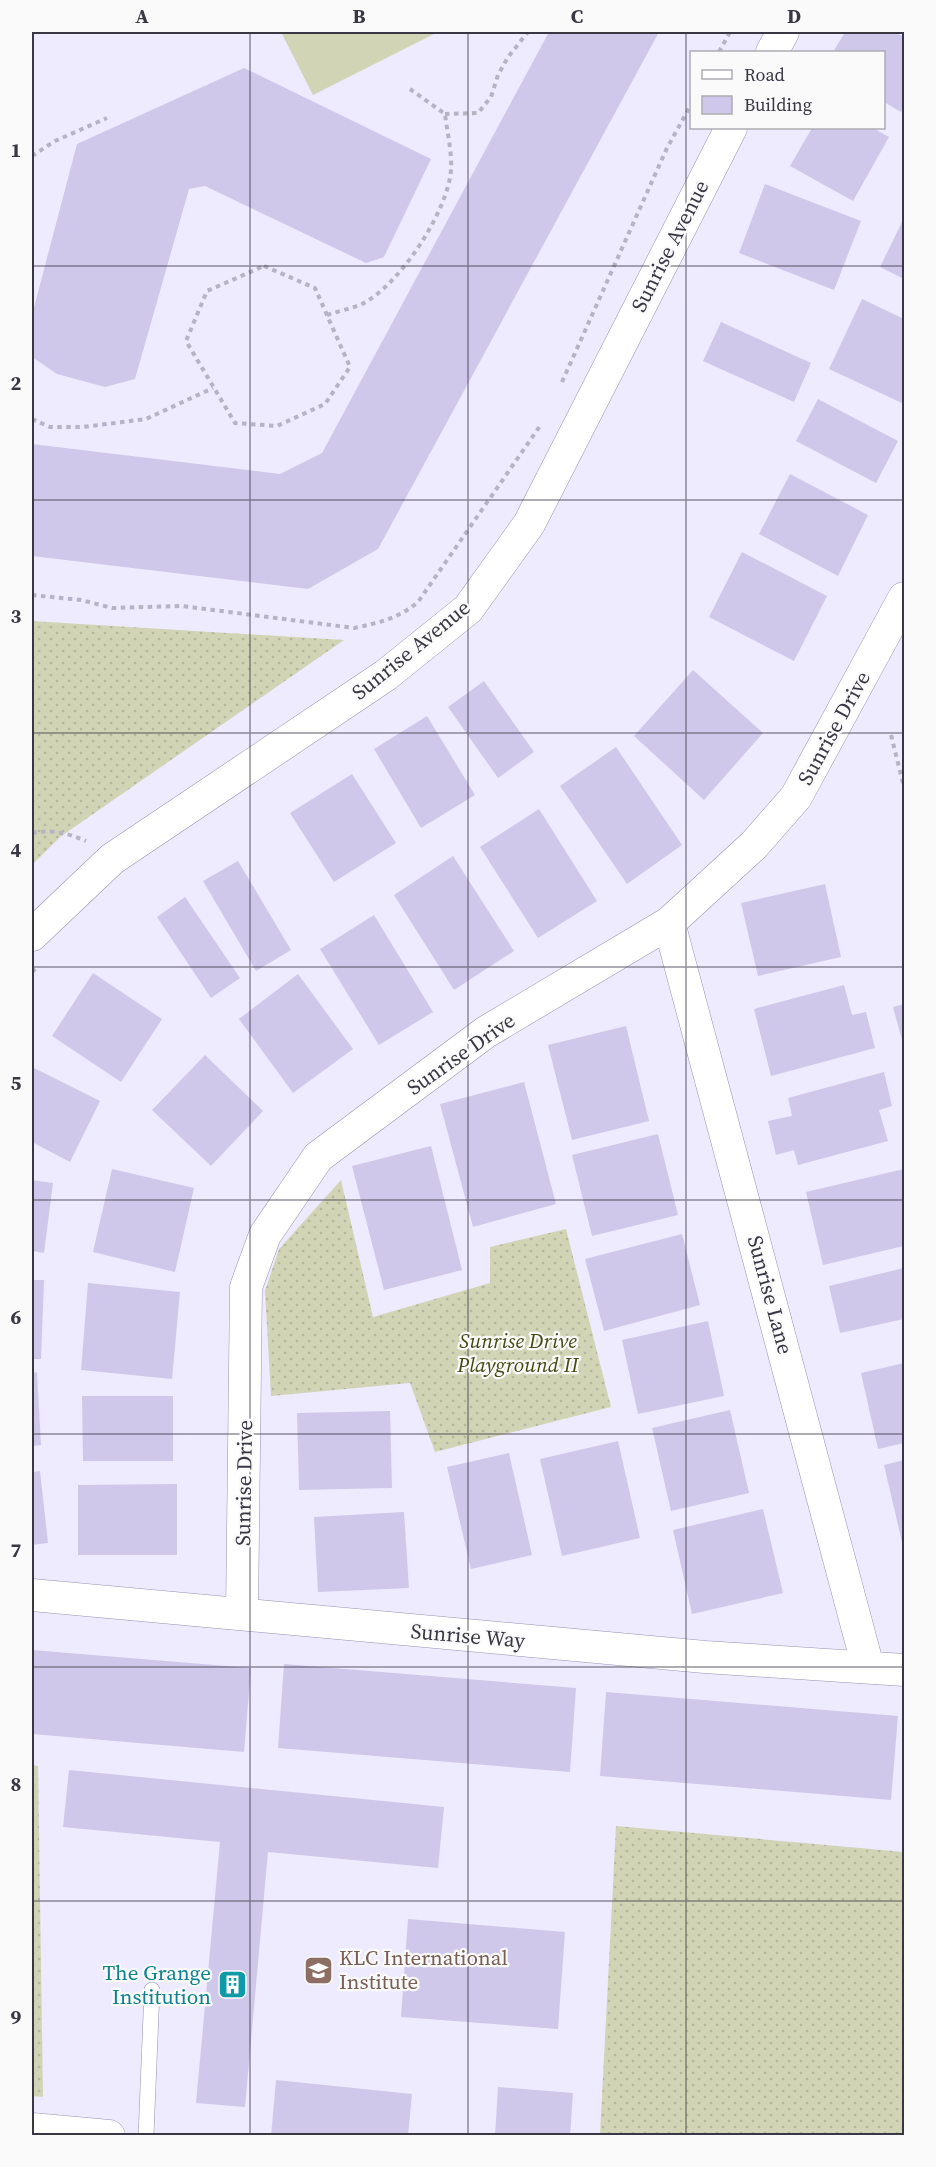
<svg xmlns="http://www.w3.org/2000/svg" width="936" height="2167" viewBox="0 0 936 2167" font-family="'Source Serif 4',serif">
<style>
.grass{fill:url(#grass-dots)}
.garden{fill:#d2d5b5}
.building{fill:#d0c8eb}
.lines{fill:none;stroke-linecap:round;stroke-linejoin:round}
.service-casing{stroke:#9891b1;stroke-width:16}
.minor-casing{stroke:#9891b1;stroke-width:33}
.path{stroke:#b6b3c5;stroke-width:4;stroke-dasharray:4.5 4.5;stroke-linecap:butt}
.service{stroke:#fff;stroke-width:15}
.minor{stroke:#fff;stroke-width:32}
.grid{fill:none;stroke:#3a3745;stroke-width:1.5;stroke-opacity:0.55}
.labels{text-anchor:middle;stroke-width:4.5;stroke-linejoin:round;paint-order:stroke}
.street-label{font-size:21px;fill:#3a3745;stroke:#fafafa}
.park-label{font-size:21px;font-style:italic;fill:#474a14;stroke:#fafafa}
.education-label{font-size:21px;fill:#785e54;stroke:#fafafa;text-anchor:start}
.culture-label{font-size:21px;fill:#0d838f;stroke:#fafafa;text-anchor:end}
.neatline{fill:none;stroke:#3a3745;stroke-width:2}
.grid-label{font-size:20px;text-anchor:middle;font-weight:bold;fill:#3a3745}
</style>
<defs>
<pattern id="grass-dots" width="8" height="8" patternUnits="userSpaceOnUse" patternTransform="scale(1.5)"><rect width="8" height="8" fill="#d2d5b5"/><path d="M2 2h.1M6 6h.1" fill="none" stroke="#b5b79d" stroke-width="1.8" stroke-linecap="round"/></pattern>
</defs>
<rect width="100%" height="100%" fill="#eeeaff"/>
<!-- grass -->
<path class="grass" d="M32,621L344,640L60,837L32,865Z
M341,1180L373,1317L490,1283V1247L566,1229L611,1407L435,1452L410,1383L271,1396L265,1291L279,1249Z
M32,1765L38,1766L43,2097L32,2096Z
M616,1826L904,1852V2135H600Z"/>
<!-- garden -->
<path class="garden" d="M281,32H438L313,95Z"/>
<!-- building -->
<path class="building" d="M549,32H659L378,549L308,589L32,556V444L280,474L322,453Z
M845,32H895L904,37V106L901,112L884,102V52H833Z
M244,68L431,159L384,257L366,263L205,186L189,189L135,379L105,387L57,374L32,357V315L77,144Z
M812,128H873L889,137L853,201L790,166Z
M765,184L861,221L834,290L739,253Z
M904,218V279L880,267Z
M862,299L904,319V404L829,369Z
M721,322L811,363L794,402L703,361Z
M818,399L898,441L876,483L796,441Z
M790,474L868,515L838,576L759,534Z
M742,552L827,596L794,661L709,617Z
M693,670L763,733L704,800L634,736Z
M484,681L534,752L498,778L448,707Z
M427,716L475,795L421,828L374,749Z
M616,747L682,845L627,884L560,786Z
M352,774L396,843L334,882L290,813Z
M539,809L597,901L538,938L480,847Z
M453,856L514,951L454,990L394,895Z
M238,861L291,950L256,971L203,881Z
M825,884L841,957L758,976L741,903Z
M185,897L240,978L211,998L157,917Z
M374,915L433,1012L379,1045L320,949Z
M93,973L162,1019L121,1082L52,1036Z
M298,974L353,1049L293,1093L239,1019Z
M844,985L852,1015L866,1012L875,1048L771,1076L754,1009Z
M904,1004V1047L893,1007Z
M626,1026L649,1121L572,1140L548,1045Z
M205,1055L263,1111L211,1166L152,1110Z
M32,1067L100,1101L70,1162L32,1142Z
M884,1072L892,1106L879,1110L888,1141L798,1165L794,1150L776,1155L768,1121L792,1116L788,1098Z
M524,1082L556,1204L473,1227L440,1104Z
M658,1134L678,1215L592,1236L572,1155Z
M431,1146L462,1270L384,1290L352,1166Z
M112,1169L194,1188L175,1272L93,1252Z
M904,1169V1246L823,1265L806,1192Z
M32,1180L53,1183L44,1253L32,1251Z
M682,1234L700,1305L604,1331L585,1259Z
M904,1268V1319L840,1333L829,1286Z
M32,1280H44L41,1359H32Z
M88,1283L180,1292L172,1379L81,1370Z
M708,1321L724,1396L638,1414L622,1340Z
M904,1363V1443L878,1449L861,1373Z
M37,1372L41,1445L32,1446V1373Z
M82,1396H173V1461H83Z
M730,1410L749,1493L671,1511L652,1428Z
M390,1411L392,1488L299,1490L297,1413Z
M618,1441L640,1538L562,1556L540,1459Z
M509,1453L532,1555L471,1569L447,1467Z
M904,1460V1541L902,1542L884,1465Z
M40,1471L48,1543L32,1545V1472Z
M177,1484V1555H78V1485Z
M763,1509L783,1593L692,1614L673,1530Z
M404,1512L409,1588L318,1592L314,1517Z
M32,1650L251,1668L244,1752L32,1734Z
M284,1664L576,1688L570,1772L278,1748Z
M606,1692L898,1716L891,1800L600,1776Z
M69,1770L444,1807L438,1868L268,1852L245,2107L196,2103L220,1842L63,1827Z
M408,1919L565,1932L558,2029L401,2017Z
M276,2080L412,2094L408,2136H271Z
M498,2087L573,2093L570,2136H495Z"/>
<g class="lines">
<defs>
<path id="service" d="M146,2136L152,1990"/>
<path id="minor" d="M772,52L783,32
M669,923L868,1667
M32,935L112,859L386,675L468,609L529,524L731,128
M32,1595L705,1657L904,1670
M242,1613L246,1287L265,1235L318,1157L486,1032L669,923L754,845L796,797L904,598
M32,2129L109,2136"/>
</defs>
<!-- service casing -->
<use href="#service" class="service-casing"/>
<!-- minor casing -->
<use href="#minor" class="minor-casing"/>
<!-- path -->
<path class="path" d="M719,52L730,32
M445,114L478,113L491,97L498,75L508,57L528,32
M32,156L55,141L107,118
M264,266L315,288L350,367L325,404L277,426L235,423L186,341L207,291Z
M327,315C338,311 351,309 362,304C399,286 449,210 451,169C452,152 447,131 445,114L410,89
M562,382L667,148L692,103
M32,419L50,427H83L146,419L213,388
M32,595L81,600L112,608L182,606L354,628C379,623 399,618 418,602L540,426
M891,735L904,787
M32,833C52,829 67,833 86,841
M32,972L38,966"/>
<!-- service -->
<use href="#service" class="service"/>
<!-- minor -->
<use href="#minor" class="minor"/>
</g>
<!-- grid -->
<path class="grid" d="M250,32V2136M468,32V2136M686,32V2136M32,266H904M32,500H904M32,733H904M32,967H904M32,1200H904M32,1434H904M32,1667H904M32,1901H904"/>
<!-- icons -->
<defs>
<symbol id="school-square" viewBox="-11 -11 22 22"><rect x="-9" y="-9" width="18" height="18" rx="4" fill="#8d6e63" stroke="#fafafa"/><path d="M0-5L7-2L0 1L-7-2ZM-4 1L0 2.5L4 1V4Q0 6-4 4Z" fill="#fff"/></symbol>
<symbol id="building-square" viewBox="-11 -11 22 22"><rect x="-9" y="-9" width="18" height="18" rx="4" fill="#0f9aa8" stroke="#fafafa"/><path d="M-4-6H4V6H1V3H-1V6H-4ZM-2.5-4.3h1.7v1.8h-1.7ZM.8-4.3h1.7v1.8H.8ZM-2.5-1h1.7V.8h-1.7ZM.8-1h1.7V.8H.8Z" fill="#fff"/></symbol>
</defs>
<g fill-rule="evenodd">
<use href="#school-square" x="302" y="1954" width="33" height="33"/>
<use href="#building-square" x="216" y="1968" width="33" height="33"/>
</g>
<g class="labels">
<!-- street labels -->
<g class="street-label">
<text transform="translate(670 246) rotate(-63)" y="7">Sunrise Avenue</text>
<text transform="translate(411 650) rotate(-39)" y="7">Sunrise Avenue</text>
<text transform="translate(834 728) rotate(-61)" y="7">Sunrise Drive</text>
<text transform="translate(461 1054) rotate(-35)" y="7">Sunrise Drive</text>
<text transform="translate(770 1295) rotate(75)" y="7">Sunrise Lane</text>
<text transform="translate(244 1483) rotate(-89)" y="7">Sunrise Drive</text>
<text transform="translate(468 1636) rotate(5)" y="7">Sunrise Way</text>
</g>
<!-- park labels -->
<g class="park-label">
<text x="518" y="1348">Sunrise Drive<tspan x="518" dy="24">Playground II</tspan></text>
</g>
<!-- education labels -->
<g class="education-label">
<text x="339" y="1965">KLC International<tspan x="339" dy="24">Institute</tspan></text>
</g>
<!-- culture labels -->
<g class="culture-label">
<text x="211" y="1980">The Grange<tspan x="211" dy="24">Institution</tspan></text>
</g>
</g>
<!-- border -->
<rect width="936" height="2167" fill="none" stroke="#fafafa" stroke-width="66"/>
<!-- legend -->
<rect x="690" y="51" width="195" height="78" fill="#fafafa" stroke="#adacb2" stroke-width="1.5"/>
<rect x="702" y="70" width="30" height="9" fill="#ffffff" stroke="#adacb2" stroke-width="1.5"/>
<text x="744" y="81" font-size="18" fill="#3a3745">Road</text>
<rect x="702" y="96" width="30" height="18" fill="#d0c8eb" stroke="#adacb2" stroke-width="1.5"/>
<text x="744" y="111" font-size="18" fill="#3a3745">Building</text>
<rect x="33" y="33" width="870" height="2101" class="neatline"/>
<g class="grid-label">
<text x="142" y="23">A</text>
<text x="359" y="23">B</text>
<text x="577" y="23">C</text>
<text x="794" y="23">D</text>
<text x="16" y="157">1</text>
<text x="16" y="390">2</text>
<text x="16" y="623">3</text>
<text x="16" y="857">4</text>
<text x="16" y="1090">5</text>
<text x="16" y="1324">6</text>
<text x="16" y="1557">7</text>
<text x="16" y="1791">8</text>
<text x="16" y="2024">9</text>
</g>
</svg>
